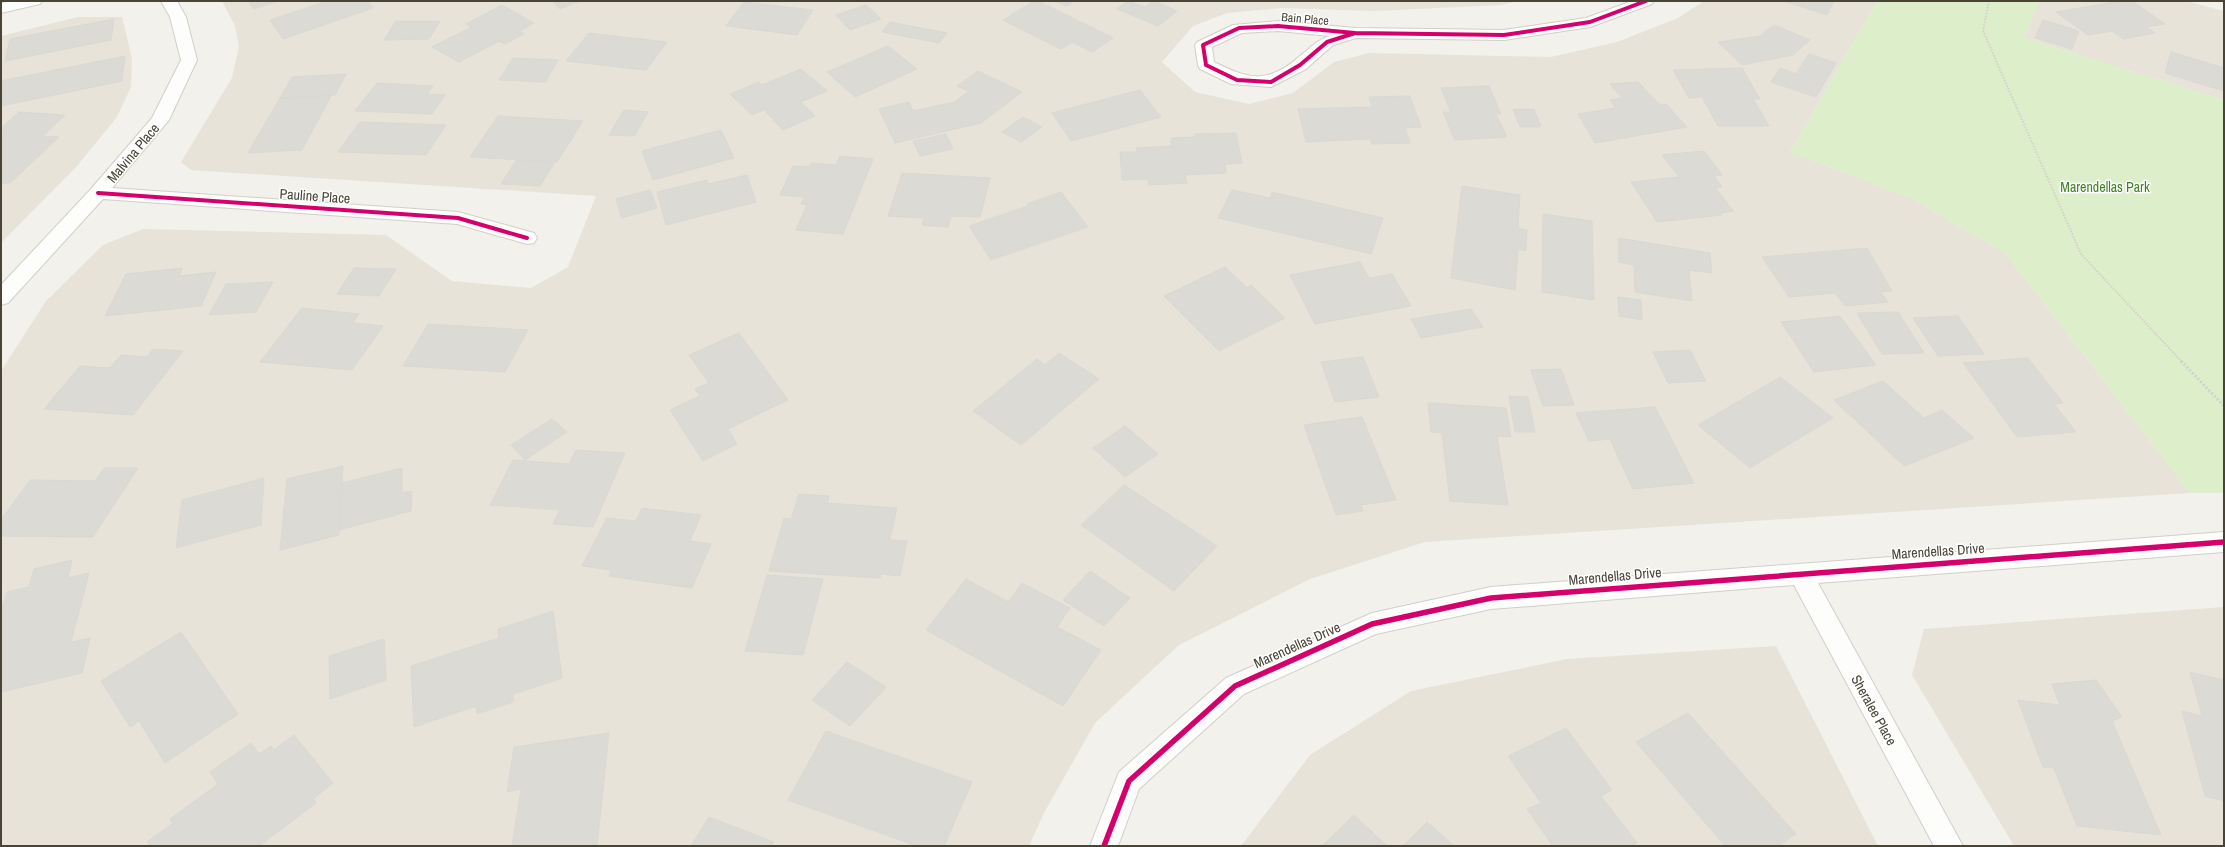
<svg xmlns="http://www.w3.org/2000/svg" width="2225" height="847" viewBox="0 0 2225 847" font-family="'Archivo Narrow',sans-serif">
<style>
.residential{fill:#e7e3d9}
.green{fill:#ddeeca}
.building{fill:#dcdad4;stroke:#dbd8d2}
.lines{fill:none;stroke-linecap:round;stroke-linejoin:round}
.street-casing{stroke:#d0cfc9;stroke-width:2}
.path-far1{stroke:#d2d1cb;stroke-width:2;stroke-dasharray:1.5 1.5;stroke-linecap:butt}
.path{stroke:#d2d1cb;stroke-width:3;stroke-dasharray:2 2;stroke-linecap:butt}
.street{fill:#fdfdfc;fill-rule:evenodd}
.cycleway-far1-casing{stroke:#fff;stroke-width:6}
.cycleway-casing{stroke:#fff;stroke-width:8}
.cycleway-far1{stroke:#d6006c;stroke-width:4}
.cycleway{stroke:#d6006c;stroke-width:5.5}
.labels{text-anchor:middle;stroke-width:3;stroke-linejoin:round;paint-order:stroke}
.far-street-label{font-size:12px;fill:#4a4436;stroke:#fff}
.street-label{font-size:14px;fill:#4a4436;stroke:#fff}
.park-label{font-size:14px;fill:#418124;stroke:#fff}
</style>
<rect width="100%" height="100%" fill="#f2f1ec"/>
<!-- residential -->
<path class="residential" d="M222,1H1518L1501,5L1375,11L1282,8L1227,13L1193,26L1162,62L1195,92L1249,104L1293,93L1334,62L1369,53L1551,57L1617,42L1678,18L1704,1H1877L1790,152L1911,198L2005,253L2190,493L1425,542L1310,579L1179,645L1095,723L1044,813L1029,846H1V371L46,301L103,245L143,229L386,235L452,281L531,288L568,267L596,196L191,170L181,162L232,78L239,46L235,26Z
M2039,1H2186L2224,11V100L2024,38Z
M78,17H122L132,59L131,87L117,117L77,166L1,243V36Z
M2224,607V846H2014L1912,675L1924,629Z
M1776,646L1878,846H1241L1310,755L1411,691L1567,659Z"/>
<!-- green -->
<path class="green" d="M1877,1H2039L2024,38L2224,100V493H2190L2005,253L1911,198L1790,152Z"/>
<!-- building -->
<path class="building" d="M248,1H278L254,9Z
M328,1H368L373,8L283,39L270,20Z
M552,1H580L560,9Z
M1034,1H1038L1113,38L1092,52L1072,42L1061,49L1003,20Z
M1055,1H1074L1067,6Z
M1128,1L1145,7L1154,1L1177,11L1158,26L1117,9Z
M1784,1H1834L1827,15Z
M2121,1H2132L2165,24L2147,27L2155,33L2123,39L2113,31L2088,35L2056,12Z
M744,2L813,10L797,35L726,26Z
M502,5L534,23L519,31L524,34L505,44L499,41L459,62L432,47L472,27L466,24Z
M866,5L881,19L850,30L836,15Z
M114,19L111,40L5,61L10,39Z
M2043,20L2079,31L2072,49L2035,38Z
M396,21H440L429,39L384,40Z
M890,22L947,33L939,43L882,32Z
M1774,25L1810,40L1793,55L1742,65L1718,42L1760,36Z
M589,33L667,42L646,70L566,61Z
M888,46L917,69L855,97L827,72Z
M2171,52L2224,68V91L2165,73Z
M1809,54L1836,63L1816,97L1771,82L1780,68L1796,74Z
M125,56L122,81L1,106V81Z
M513,58L558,60L545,82L499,80Z
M1742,68L1760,99H1753L1769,126H1718L1702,97L1689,98L1673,70Z
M801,69L827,91L801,102L815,116L783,130L764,110L752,115L730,94L759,82L762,85Z
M978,71L1022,92L981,123L895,143L879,109L909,102L913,111L955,102L969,91L957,86Z
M346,74L335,95L280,98L292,77Z
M1638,82L1660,105L1666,104L1687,127L1595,143L1578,114L1616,108L1610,100L1622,98L1610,84Z
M377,83L433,86L427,94L445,95L432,114L355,111Z
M1489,86L1501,114H1496L1507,137L1455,140L1443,112H1451L1441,88Z
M1140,90L1161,117L1071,141L1052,113Z
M331,96L302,150L248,153L280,98Z
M1410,96L1421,127L1405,128L1410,143L1372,144L1370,139L1306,142L1298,109L1372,107L1369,97Z
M1513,109H1534L1541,127H1520Z
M624,110L648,112L634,136L609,135Z
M19,112L65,115L43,136L59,137L10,183H1V137L5,133H1V128Z
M498,116L583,121L557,162L470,157Z
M1023,117L1042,127L1021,142L1002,132Z
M360,122L446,125L426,155L338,152Z
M721,130L734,158L653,180L642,151Z
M1236,133L1242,163L1225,164L1226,173L1185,175L1187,183L1149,185L1148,179L1122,180L1120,152H1137L1136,148L1171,146V138L1196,137L1195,134Z
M946,134L953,149L920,156L913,141Z
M1704,151L1722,175L1714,176L1722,187L1716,188L1733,211L1721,213L1722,215L1657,222L1631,182L1679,177L1662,155Z
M840,156L873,159L843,234L796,230L807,205L801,204L804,197L780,195L793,166L809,167L812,163L836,165Z
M516,160L555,162L540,186L501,184Z
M902,173L990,178L980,217L951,216L948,227L922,225L924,218L888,216Z
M747,175L756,202L666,225L657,192L707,180L708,184Z
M1462,186L1520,195L1518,228L1527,230L1526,251L1518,249L1515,290L1451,278Z
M650,190L657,208L622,218L616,199Z
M1232,190L1270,198L1272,192L1383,218L1371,254L1218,218Z
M1061,192L1088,227L991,260L969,226L1028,206L1027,204Z
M1543,214L1592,221L1594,300L1542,292Z
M1618,238L1710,253L1712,273L1689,270L1692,301L1635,292L1634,265L1619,262Z
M1867,248L1892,291L1880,292L1888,302L1845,306L1835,293L1789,297L1762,257Z
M1360,262L1369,278L1392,274L1411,306L1315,324L1290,275Z
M1225,267L1247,288L1251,285L1285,318L1219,351L1164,296Z
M182,268L179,276L216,272L201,306L105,316L126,274Z
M354,268L396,269L379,296L337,294Z
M273,282L256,312L209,315L226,284Z
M1618,297L1641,300L1642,320L1619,316Z
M302,308L359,314L353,323L383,326L352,370L260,362Z
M1471,309L1483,327L1421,338L1411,319Z
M1898,312L1924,353L1882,354L1857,313Z
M1840,316L1876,365L1814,372L1781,322Z
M1958,316L1984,354L1938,356L1913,318Z
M428,324L528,330L505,372L403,366Z
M739,333L788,400L728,429L737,444L703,461L670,410L700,396L695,389L709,383L689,355Z
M153,349L183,351L133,415L44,409L80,366L110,368L121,355L147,357Z
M1690,350L1706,381L1668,383L1653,352Z
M1059,353L1099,379L1021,445L973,411L1037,359L1045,365Z
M1363,357L1379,397L1335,402L1321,362Z
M2028,358L2063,403L2054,404L2076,432L2017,437L1963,363Z
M1561,369L1574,405L1543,406L1531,370Z
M1780,377L1833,418L1750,468L1698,425Z
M1883,381L1924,418L1942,410L1974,438L1904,466L1834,400Z
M1509,396L1528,397L1535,432H1515Z
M1428,403L1506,408L1511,437L1497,436L1508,505L1450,501L1442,433L1431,432Z
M1655,407L1694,483L1633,489L1610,439L1589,441L1576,413Z
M1362,417L1396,500L1361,505L1363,511L1336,515L1304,425Z
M552,419L567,432L525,460L511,445Z
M1125,426L1158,454L1125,477L1093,448Z
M576,450L625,453L593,527L553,524L560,510L490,505L513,460L569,464Z
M343,466L339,535L280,550L287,479Z
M104,468H138L93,537L1,536V520L30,480L95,481Z
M402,468V493L412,491L411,511L339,530L342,483Z
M264,478L261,525L176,548L182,500Z
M1124,485L1217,546L1174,591L1081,525Z
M799,494L829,496L827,503L897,508L890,540L907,541L900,576L881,574L880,578L769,571L784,518L791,519Z
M642,508L701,515L690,541L711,544L692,588L609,576L611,570L582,566L607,518L636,521Z
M72,560L68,578L89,573L71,642L90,638L82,673L1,692V610L7,592L29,587L34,569Z
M1090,571L1130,598L1104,626L1063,600Z
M767,575L823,579L803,655L745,651Z
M966,579L1008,602L1022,583L1070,608L1057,627L1101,650L1063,706L926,630Z
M553,611L562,678L513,694V702L477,714L476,706L414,727L411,666L499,638L498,629Z
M181,632L238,714L165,763L139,721L130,727L101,681Z
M384,639L386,680L330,699L329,656Z
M847,662L886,687L850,726L812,700Z
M2190,672L2224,680V801L2205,796L2182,711L2202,716Z
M2096,680L2122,717L2112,721L2161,835L2077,826L2054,768L2043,767L2018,700L2060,705L2052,684Z
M1688,713L1796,834L1778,846H1725L1636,742Z
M1566,728L1612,790L1601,796L1637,843L1631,846H1553L1527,809L1541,803L1508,756Z
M826,731L972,782L944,846H917L788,800Z
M609,733L597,846H512L521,789L507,792L514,747Z
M294,735L333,783L313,799L316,803L259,846H150L147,842L173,823L170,819L218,784L210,772L251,743L259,754L271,746L274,750Z
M1354,815L1387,846H1322Z
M709,817L774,842L772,846H691Z
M1427,822L1454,846H1403Z"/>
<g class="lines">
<defs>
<path id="street" d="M12,1H42L40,4L1,13V3Z
M161,1H177L186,17L197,60L169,120L112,188L458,212L534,233L537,238L534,243L527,244L457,224L103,199L8,303L1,305V285L91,189L152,118L181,60L170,17Z
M1632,1H1654L1652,4L1590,27L1504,40L1356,38L1333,45L1306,69L1271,87L1231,84L1200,69L1198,65L1195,45L1197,42L1233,25L1278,21L1355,28L1504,30L1586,18ZM1278,31L1330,36C1318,39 1310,48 1300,56C1268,84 1250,80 1214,62L1212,47L1242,33Z
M2224,532V552L1818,583L1963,846H1934L1794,585L1491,609L1376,634L1244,694L1139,789L1118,846H1090L1119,772L1226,678L1372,613L1491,587Z"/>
</defs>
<!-- street casing -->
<use href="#street" class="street-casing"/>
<!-- path-far1 -->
<path class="path-far1" d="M1989,1L1983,31L2081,254L2182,362"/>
<!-- path -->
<path class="path" d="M2181,361L2224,406"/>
<!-- street -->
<use href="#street" class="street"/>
<defs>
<path id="cycleway-far1" d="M1278,26L1355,33L1327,42L1300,65L1271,82L1237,80L1206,65L1203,45L1239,28Z
M1355,33L1504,35L1590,22L1646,1
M98,193L458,218L527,238"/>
<path id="cycleway" d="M1104,846L1129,781L1235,686L1372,624L1491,598L2224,542"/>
</defs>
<!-- cycleway-far1 casing -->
<use href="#cycleway-far1" class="cycleway-far1-casing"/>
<!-- cycleway casing -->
<use href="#cycleway" class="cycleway-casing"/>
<!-- cycleway-far1 -->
<use href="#cycleway-far1" class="cycleway-far1"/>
<!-- cycleway -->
<use href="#cycleway" class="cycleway"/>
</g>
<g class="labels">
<!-- far-street labels -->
<g class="far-street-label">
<text transform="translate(1305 19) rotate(5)" y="4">Bain Place</text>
</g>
<!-- street labels -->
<g class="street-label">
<text transform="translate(133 153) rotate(-50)" y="5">Malvina Place</text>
<text transform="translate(315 196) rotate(4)" y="5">Pauline Place</text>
<text transform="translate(1938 551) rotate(-4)" y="5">Marendellas Drive</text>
<text transform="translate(1615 576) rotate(-5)" y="5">Marendellas Drive</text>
<text transform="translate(1297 645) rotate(-24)" y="5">Marendellas Drive</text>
<text transform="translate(1874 710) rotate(61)" y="5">Sheralee Place</text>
</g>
<!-- park labels -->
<g class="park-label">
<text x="2105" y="192">Marendellas Park</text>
</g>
</g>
<!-- border -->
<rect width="2225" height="847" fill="none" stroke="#4a4436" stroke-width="4"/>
</svg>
